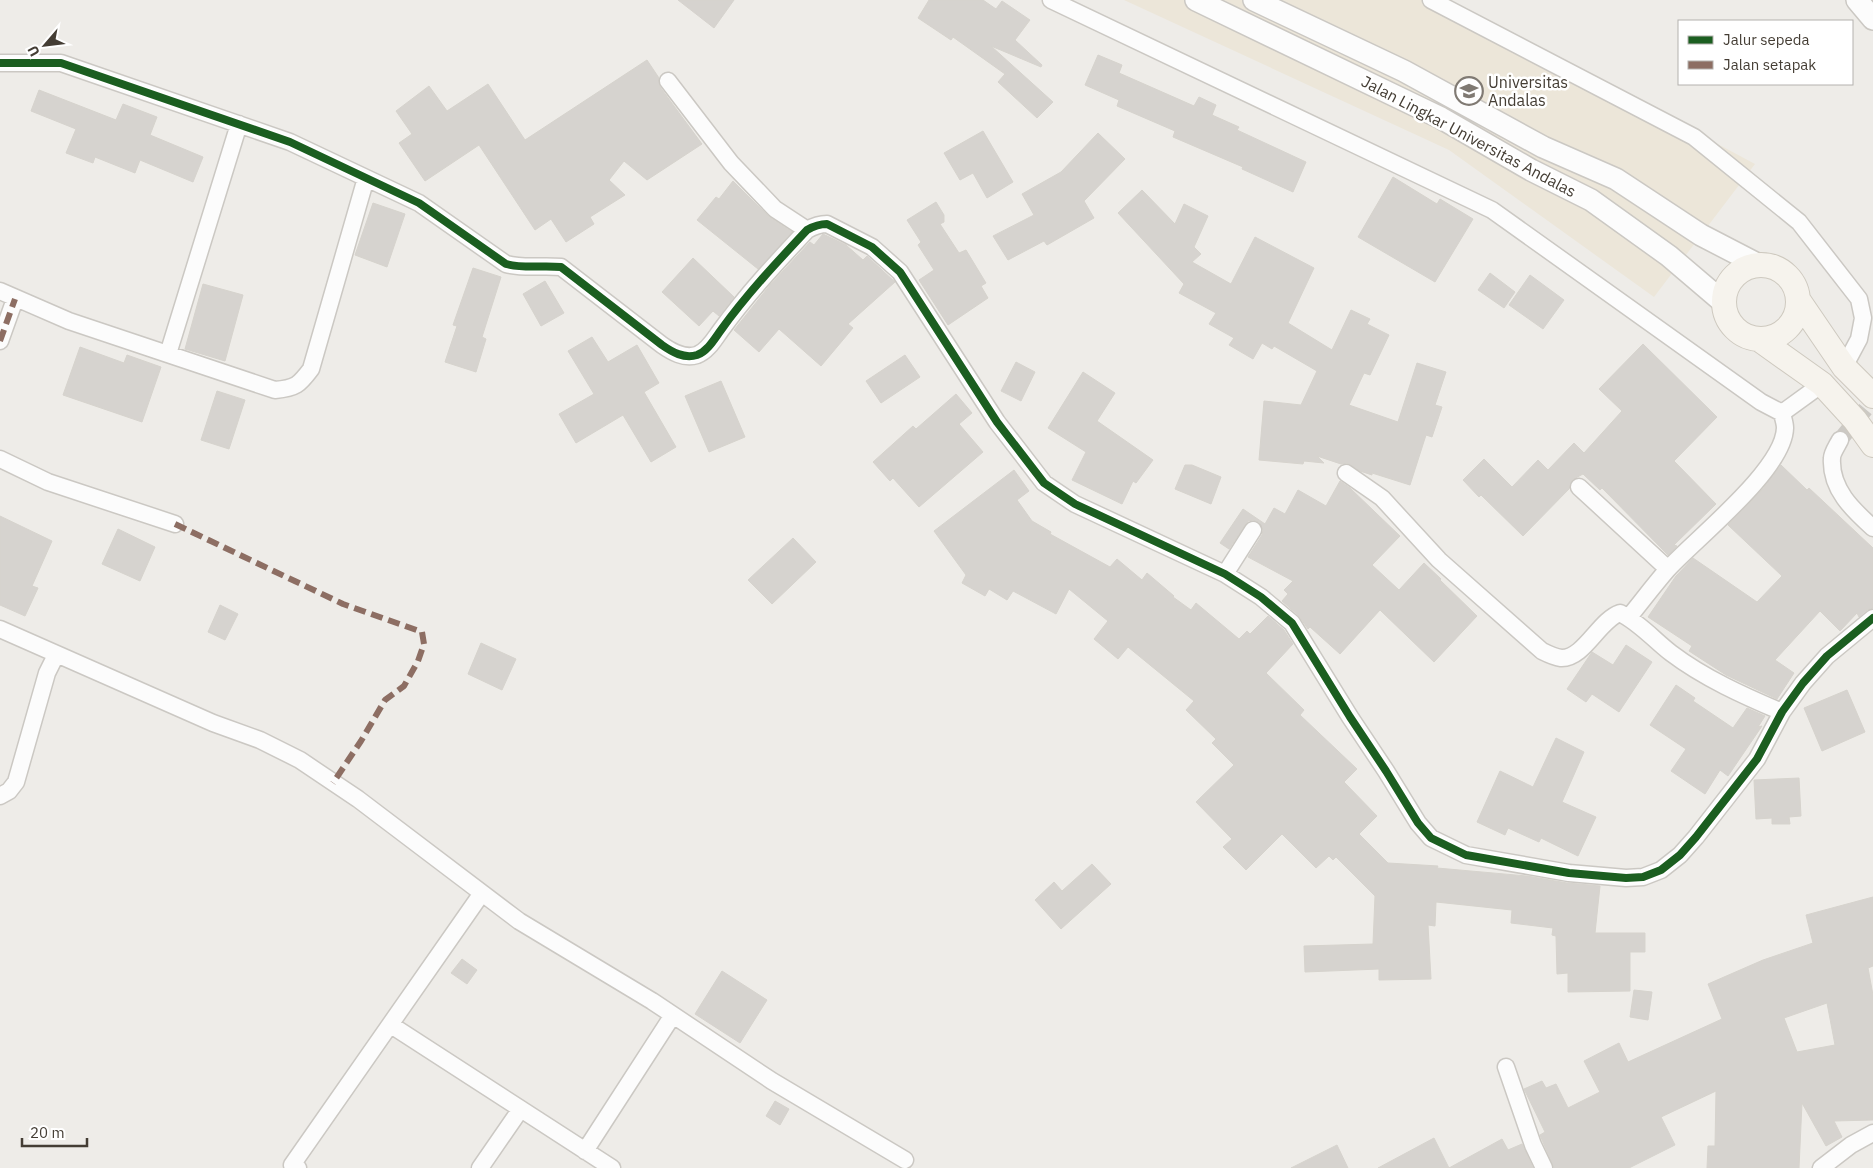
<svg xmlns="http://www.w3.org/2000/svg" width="1873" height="1168" viewBox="0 0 1873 1168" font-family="'IBM Plex Sans',sans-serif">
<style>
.education{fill:#ece6d9}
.building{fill:#d6d3cf;stroke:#d6d3cd;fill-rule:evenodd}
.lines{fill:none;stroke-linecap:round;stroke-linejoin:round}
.minor-tunnel{stroke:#ccc9c4;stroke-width:16;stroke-dasharray:16 8;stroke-linecap:butt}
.minor-casing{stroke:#cbc8c3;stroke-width:19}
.tertiary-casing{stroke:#cbc8c3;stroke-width:24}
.secondary-casing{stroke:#cec9bf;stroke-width:26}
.minor{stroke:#fcfcfc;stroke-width:16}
.tertiary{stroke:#fcfcfc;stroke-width:21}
.secondary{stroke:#f6f3ed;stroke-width:24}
.quiet{stroke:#8d6e63;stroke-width:6;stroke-dasharray:12 6;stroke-linecap:butt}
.cycleway-casing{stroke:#fff;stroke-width:11}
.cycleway{stroke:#1b5e20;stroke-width:8}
.labels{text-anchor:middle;stroke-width:5;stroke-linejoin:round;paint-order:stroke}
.poi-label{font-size:16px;fill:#443d34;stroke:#fff;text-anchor:start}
.street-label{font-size:16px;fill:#443d34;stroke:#fff}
</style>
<rect width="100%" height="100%" fill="#eeece8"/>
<!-- education -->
<path class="education" d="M1124,0H1439L1506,31L1755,164L1654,297L1449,150Z"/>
<!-- building -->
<path class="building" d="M678,0H734L714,28Z
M929,0H983L996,9L1002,1L1030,20L1015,40L1042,65L1041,67L991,46L1053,102L1037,118L998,82L1005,74L953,37L951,40L918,18Z
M1098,55L1122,65L1119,73L1194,106L1199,97L1216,105L1212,115L1239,127L1237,130L1306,162L1293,192L1242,169L1243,167L1173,137L1175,131L1117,106L1119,100L1085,85Z
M647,60L659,78L660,87L702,144L647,180L624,161L609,180L625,195L590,217L594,224L566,242L551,219L535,230L479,145L425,181L399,143L412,134L396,111L429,86L447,111L488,84L525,140Z
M39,90L116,120L123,104L157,117L150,135L203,157L193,182L140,160L135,173L95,157L93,163L66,153L76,129L31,111Z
M983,131L1013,182L987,198L973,173L960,180L944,153Z
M1098,133L1125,159L1084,201L1094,218L1047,245L1044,241L1008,260L993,236L1034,215L1022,194L1061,172Z
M1393,177L1437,204L1440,199L1473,219L1435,282L1358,237Z
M733,181L768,216L792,232L758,269L697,220L716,197L719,199Z
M1142,190L1175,224L1184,204L1208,216L1194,247L1201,254L1192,262L1231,284L1255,237L1314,268L1288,323L1332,350L1351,310L1370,319L1367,324L1389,335L1370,375L1364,373L1349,405L1398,422L1417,363L1446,372L1435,405L1442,407L1432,437L1426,435L1410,485L1372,473V475L1360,471L1347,463L1341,464L1317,456L1324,463L1304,461L1303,464L1259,460L1264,401L1301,405L1317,371L1274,346L1272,349L1262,343L1253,359L1229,345L1234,338L1209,324L1216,313L1179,293L1184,284L1118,213Z
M936,202L944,215V222L940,224L959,253L966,250L986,283L981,286L988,298L948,325L919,280L934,270L918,245L921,242L907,220Z
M373,203L405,214L387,267L355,255Z
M823,234L846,245L863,260L867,256L895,282L848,324L853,328L821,366L779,329L759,352L734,330L770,285L810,242L814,245Z
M693,258L734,297L719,316L713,311L699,326L662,292Z
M473,268L501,277L482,337L486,339L476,372L445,362L457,326L453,325Z
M1490,273L1515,292L1504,308L1478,290Z
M1530,275L1564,300L1543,329L1509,305Z
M545,281L564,313L541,326L523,294Z
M203,284L243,295L225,361L185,349Z
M592,337L608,362L637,345L659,383L644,392L676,447L651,462L623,415L576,443L559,414L594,394L568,351Z
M1643,344L1717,417L1674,461L1716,504L1674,545L1677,546L1668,555L1602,488L1600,490L1583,474L1572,480L1569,489L1523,536L1481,495L1479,497L1463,480L1484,459L1512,487L1538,460L1548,470L1574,443L1584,453L1622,411L1599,389Z
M80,347L124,363L127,355L161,367L142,422L63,395Z
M905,355L920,377L881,403L866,381Z
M1016,362L1035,372L1021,401L1001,391Z
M1083,372L1115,393L1097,421L1153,460L1136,483L1133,481L1122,504L1072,480L1086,452L1048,428Z
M721,381L745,437L709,452L685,396Z
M217,391L245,400L229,449L201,440Z
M956,394L972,413L959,424L983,452L919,507L893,478L890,481L873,462L913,426L916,429Z
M1185,465H1192L1221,477L1211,504L1175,489Z
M1781,465L1807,490L1809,488L1873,548V608L1867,610L1859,617L1857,613L1840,631L1820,611L1775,660L1794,673L1777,699L1726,675L1689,651L1692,646L1648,617L1676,576L1693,558L1757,602L1782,576L1728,525L1762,490Z
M1014,470L1029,491L1017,500L1032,521L1051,532L1050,534L1110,567L1117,559L1142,580L1147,573L1174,596L1173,597L1191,610L1196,603L1239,639L1247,631L1250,634L1268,616L1284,630L1293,644L1266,673L1304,710L1300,715L1357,769L1344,782L1377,816L1359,834L1388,863L1438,866L1437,868L1527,876L1567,883L1600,886L1595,933H1645V952H1630V991L1568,992V973L1557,974L1556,936L1552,935L1553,928L1511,923L1512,910L1436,902L1435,926L1428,925L1431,979L1379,980V969L1305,972L1304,946L1373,944L1375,896L1336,857L1333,860L1329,856L1316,868L1282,834L1246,870L1223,847L1232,839L1196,802L1234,765L1212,743L1216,739L1186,710L1194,701L1128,647L1118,659L1094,639L1108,621L1069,589L1056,614L1013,591L1007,600L989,589L985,596L962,583L966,575L934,531Z
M1340,481L1350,488L1400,536L1372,565L1399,590L1424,563L1441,579L1440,580L1477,616L1434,662L1380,610L1340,654L1310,627L1308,629L1299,616L1282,601L1288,594L1284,590L1293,581L1248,557L1262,535L1263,530L1259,522L1253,520L1248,521L1229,549L1220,543L1243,509L1265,524L1274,508L1285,514L1298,490L1326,506Z
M0,516L52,541L32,586L38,588L25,616L0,605Z
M118,529L155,547L140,581L102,564Z
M793,538L816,562L772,604L748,580Z
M220,605L238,614L225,640L208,632Z
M481,643L516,659L502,690L468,674Z
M1626,645L1652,662L1619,712L1592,694L1586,702L1567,689L1592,652L1613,665Z
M1676,685L1695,698L1693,701L1733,728L1747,708L1765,716L1758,727L1762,726L1728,776L1720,770L1705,794L1671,771L1686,749L1650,725Z
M1847,690L1865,732L1822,751L1804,708Z
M1556,738L1584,752L1562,802L1596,817L1578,856L1541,838L1539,842L1508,828L1505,835L1477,822L1500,771L1533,787Z
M1799,778L1801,816L1789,817L1790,824H1772V818L1756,819L1754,780Z
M1092,864L1111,884L1061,929L1035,900L1054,882L1062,891Z
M1873,897V966L1868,968L1873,995V1120L1834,1121L1842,1137L1826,1146L1802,1103L1799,1168H1707L1708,1146H1715L1716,1091L1661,1117L1675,1145L1629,1168H1554L1540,1135L1545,1132L1524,1089L1542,1081L1546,1088L1556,1084L1568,1108L1600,1092L1584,1061L1619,1043L1628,1062L1722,1019L1708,984L1763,960L1813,943L1806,915ZM1827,1003L1835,1045L1797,1052L1784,1018Z
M462,959L477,970L467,984L451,973Z
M722,971L767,1000L740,1043L695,1014Z
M1634,990L1652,992L1648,1020L1630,1017Z
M775,1101L789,1109L780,1125L766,1116Z
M1434,1138L1449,1168L1502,1139L1508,1150L1522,1144L1533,1168H1378Z
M1337,1145L1348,1168H1291Z"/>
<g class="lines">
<!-- minor-tunnel -->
<path class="minor-tunnel" d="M1840,440L1873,400"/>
<defs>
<path id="minor" d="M1051,0L1492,210L1761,402L1782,413L1822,384
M1431,0L1694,137L1799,222L1859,299L1863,318L1859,339L1844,367
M0,63H61L290,142L419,203L506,264C525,269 541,265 561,267L662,345C672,352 684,359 697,355C708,351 715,338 721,330C747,294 777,262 807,230C814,226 819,224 827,224L872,247L900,272L997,422L1044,483L1075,504L1225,574L1261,597L1292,623L1350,717L1386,771L1418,823L1431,838L1466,855L1569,873L1626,878L1643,877L1661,870L1680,855L1696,837L1757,759L1782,712L1803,683L1827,656L1873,618
M668,81L731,163L775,209L807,230
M0,291L69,321L275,390C296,388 299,385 311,369L366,178
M0,341L15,299
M168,354L239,124
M1840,440C1837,446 1832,453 1832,458C1830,489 1853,510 1873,528
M0,459L48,482L175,524
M1346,473L1382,498L1439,560L1542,651C1548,654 1554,657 1561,658C1584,659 1599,620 1620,613C1640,623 1654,640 1671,653C1704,678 1744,696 1782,712
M1579,487L1668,569
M1225,574L1253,530
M1629,617C1642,601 1654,585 1667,570C1695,539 1784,470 1785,428C1785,423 1783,418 1782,413
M0,629L213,723L260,740L300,760L358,799L519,921L652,1001L772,1081L905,1160
M0,796L9,791L16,782L47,673L56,655
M391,1025L612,1168
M1506,1067L1533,1145L1544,1168
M585,1151L673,1015
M298,1168L292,1165L482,893
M480,1168L520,1110
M1821,1168L1851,1145L1873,1133"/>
<path id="tertiary" d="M1196,0L1441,118L1531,170L1591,200L1669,256L1723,302
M1254,0L1404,71L1543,147L1616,179L1701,235L1757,264
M1857,0L1873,19"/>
<path id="secondary" d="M1724 302a37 37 0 1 1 74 0a37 37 0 1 1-74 0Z
M1799,301L1844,367L1873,396
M1760,340L1822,384L1855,420L1873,445"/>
</defs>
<!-- minor casing -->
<use href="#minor" class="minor-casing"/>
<!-- tertiary casing -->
<use href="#tertiary" class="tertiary-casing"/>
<!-- secondary casing -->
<use href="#secondary" class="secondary-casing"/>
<!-- minor -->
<use href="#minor" class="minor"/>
<!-- tertiary -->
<use href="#tertiary" class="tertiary"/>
<!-- secondary -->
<use href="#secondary" class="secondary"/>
<!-- quiet -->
<path class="quiet" d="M0,341L15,299
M175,524L343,604L422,632L424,644L418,661L404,686L385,700L361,741L333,783"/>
<defs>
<path id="cycleway" d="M0,63H61L290,142L419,203L506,264C525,269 541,265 561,267L662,345C672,352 684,359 697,355C708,351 715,338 721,330C747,294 777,262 807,230C814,226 819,224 827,224L872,247L900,272L997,422L1044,483L1075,504L1225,574L1261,597L1292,623L1350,717L1386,771L1418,823L1431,838L1466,855L1569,873L1626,878L1643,877L1661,870L1680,855L1696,837L1757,759L1782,712L1803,683L1827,656L1873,618"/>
</defs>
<!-- cycleway casing -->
<use href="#cycleway" class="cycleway-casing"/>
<!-- cycleway -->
<use href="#cycleway" class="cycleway"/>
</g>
<!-- icons -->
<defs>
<symbol id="university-ring" viewBox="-11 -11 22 22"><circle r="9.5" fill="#fff" stroke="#807a73" stroke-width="1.5"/><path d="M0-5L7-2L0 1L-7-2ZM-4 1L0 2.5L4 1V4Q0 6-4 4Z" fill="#807a73"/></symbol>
</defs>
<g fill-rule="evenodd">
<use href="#university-ring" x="1453" y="75" width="32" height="32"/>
</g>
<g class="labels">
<!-- poi labels -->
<g class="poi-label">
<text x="1488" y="88">Universitas<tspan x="1488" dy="18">Andalas</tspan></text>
</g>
<!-- street labels -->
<g class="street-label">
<text transform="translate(1469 136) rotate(28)" y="6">Jalan Lingkar Universitas Andalas</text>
</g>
</g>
<!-- legend -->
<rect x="1678" y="20" width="175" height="65" fill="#ffffff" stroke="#b4b1ae"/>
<rect x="1688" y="36" width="25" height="8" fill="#1b5e20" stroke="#b4b1ae"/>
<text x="1723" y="45" font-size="15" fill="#443d34">Jalur sepeda</text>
<rect x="1688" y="61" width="25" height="8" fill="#8d6e63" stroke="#b4b1ae"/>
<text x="1723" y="70" font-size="15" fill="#443d34">Jalan setapak</text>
<!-- north arrow -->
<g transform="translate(45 45) rotate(242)" stroke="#ffffff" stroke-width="4" paint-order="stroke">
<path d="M0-4L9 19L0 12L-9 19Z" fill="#443d34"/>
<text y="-8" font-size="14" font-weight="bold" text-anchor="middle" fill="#443d34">U</text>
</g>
<!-- scale -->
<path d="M22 1138v8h65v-8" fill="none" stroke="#443d34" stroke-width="2.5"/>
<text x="30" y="1138" font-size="15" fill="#443d34" stroke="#ffffff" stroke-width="4" paint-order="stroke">20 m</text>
</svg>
